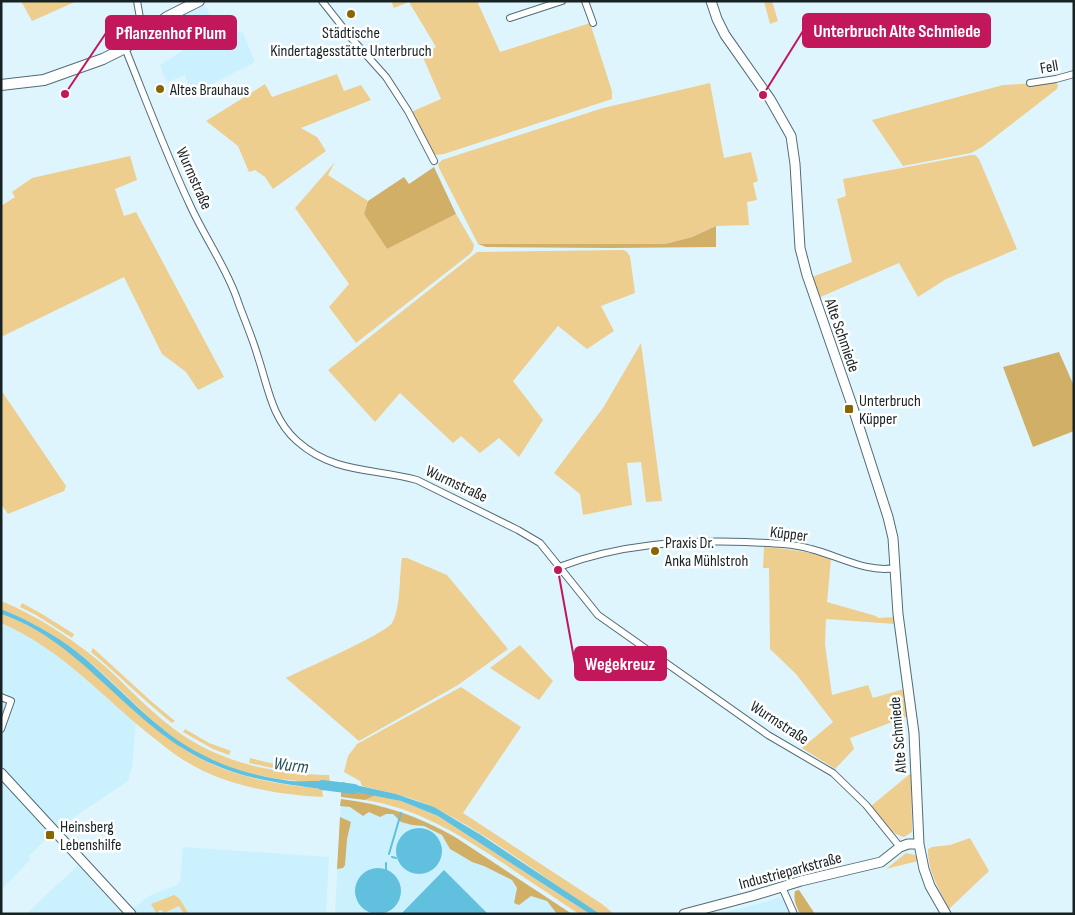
<svg xmlns="http://www.w3.org/2000/svg" width="1075" height="915" viewBox="0 0 1075 915" font-family="'Sofia Sans Condensed',sans-serif">
<style>
.built{fill:#ccf1fe}
.green{fill:#edce8e}
.forest{fill:#d1af67}
.water{fill:#61c0dd}
.lines{fill:none;stroke-linecap:round;stroke-linejoin:round}
.stream{stroke:#61c0dd;stroke-width:2}
.river{stroke:#61c0dd;stroke-width:10}
.street-casing{stroke:#526b74;stroke-width:8}
.secondary-casing{stroke:#526b74;stroke-width:11}
.primary-casing{stroke:#526b74;stroke-width:12}
.street{stroke:#fff;stroke-width:6}
.secondary{stroke:#fff;stroke-width:9}
.primary{stroke:#fff;stroke-width:10}
.poi-dot{fill:#896603;stroke:#fefefe;stroke-width:2}
.labels{text-anchor:middle;stroke-width:5;stroke-linejoin:round;paint-order:stroke}
.poi-label{font-size:16px;fill:#172225;stroke:#fefefe;text-anchor:start}
.street-label{font-size:16px;fill:#172225;stroke:#fefefe}
.water-label{font-size:18px;font-style:italic;fill:#254f5c;stroke:#fefefe}
.leader{fill:none;stroke:#c2185b;stroke-width:2}
.callout-dot{fill:#c2185b;stroke:#fefefe;stroke-width:2}
.callout{fill:#c2185b;stroke:#c2185b;stroke-width:2}
.callout-label{font-size:18px;text-anchor:middle;font-weight:bold;fill:#fff}
</style>
<rect width="100%" height="100%" fill="#def5fd"/>
<!-- built -->
<path class="built" d="M205,5L221,33L229,29L243,33L255,62L210,85L190,91L185,75L168,82L164,76L160,65L182,51L164,28L178,19Z
M1,623L22,632L48,647L76,670L136,723L132,767L128,781L58,828L29,856L30,860L1,890Z
M341,799L375,804L404,812L434,825L455,837L572,914H335Z
M183,847L329,857L326,914H136L130,907L136,906L149,896L176,885L180,882Z
M78,865L123,914H26Z
M779,897L784,900L791,914H717L769,901Z"/>
<!-- green -->
<path class="green" d="M21,1H77L32,21Z
M391,1H477L500,52L590,23L612,91V99L444,154L436,155L431,152L411,112L441,99L422,55L436,47L409,2L394,8Z
M764,1H772L778,21L770,24Z
M337,74L344,91L361,85L371,100L301,128L317,137L326,151L273,189L265,177L255,170L249,172L238,146L206,121L265,84L272,97Z
M1055,82L1058,85L1057,89L982,147L971,153L903,166L872,120L1003,85Z
M710,83L724,158L751,152L758,181L753,183L757,200L747,202L749,225L716,226L692,237L665,244H478L439,168L438,164L442,160L603,108Z
M971,155H975L979,159L1017,249L946,279L918,297L899,263L818,298L812,277L852,262L837,199L846,196L843,179Z
M130,156L137,180L115,189L124,216L136,212L224,377L198,390L186,372L162,354L124,277L1,337V206L15,197L12,192L32,178Z
M335,162L328,175L368,201L364,214L387,249L456,214L474,245L473,250L470,254L356,343L329,307L349,284L295,208Z
M622,250L626,251L630,256L635,293L601,306L614,331L587,349L558,326L513,381L543,420L519,457L499,438L480,453L461,436L453,443L400,393L375,422L328,370L477,252Z
M641,343L662,501L646,502L641,462L627,463L632,505L583,515L580,494L554,473L603,408Z
M1,390L66,486L64,491L8,514L1,504Z
M764,547C787,549 809,551 831,559L827,602L876,616L878,618L894,617L895,624L826,619L825,644L832,695L868,685L873,698L904,689L908,716L850,738L854,749L835,769L802,748L833,722L796,674L770,649L769,568H763Z
M402,558H407L447,575L508,649L458,685L359,741L286,678C304,669 383,635 392,623C401,608 399,576 402,558Z
M1,601C40,617 76,641 107,668C133,692 157,719 187,738C230,765 279,774 329,775L330,782C316,780 302,782 288,780C260,777 230,769 204,756C155,732 121,685 77,652C54,635 28,620 1,609Z
M22,603L42,614L74,634L72,638L36,615L20,607Z
M1,614C74,639 120,706 181,747C223,776 273,784 322,789L323,797C278,795 226,786 187,762C174,755 162,744 150,735C99,694 63,650 1,623Z
M520,645L553,681L539,700L490,668Z
M93,648L152,702L175,721L172,723C144,701 119,675 91,652Z
M461,687L521,727L463,813L602,904L614,914H600C546,880 493,837 435,808C413,797 387,792 362,786L360,781L344,772L348,756L357,744Z
M185,729L209,743L231,751L229,755L213,749L183,732Z
M250,758L282,766L303,768V772L286,771L249,763Z
M911,773L912,827V832L904,837C889,834 880,816 871,806Z
M376,795L401,801L438,816L590,914H579C554,897 528,880 503,863C460,835 417,808 365,800Z
M970,838L989,871L949,909C940,891 927,870 928,849L932,847L950,845Z
M906,853L915,855L918,861L886,869Z
M174,895L179,898L189,914H184L179,906L164,913L162,910L158,911L159,914H157L151,904Z"/>
<!-- forest -->
<path class="forest" d="M434,167L456,214L387,249L364,214L368,201L404,177L409,184Z
M716,226V247L611,248L486,247L478,244H665L692,237Z
M1059,352L1074,386V431L1033,447L1003,367Z
M341,789L376,795L365,800L341,797Z
M341,799C383,804 418,816 455,837L572,914H557L547,901L531,896L519,905L514,903L517,888L512,880L484,866L472,862L457,853L450,849L442,835L424,826L412,825L401,822L393,814H386L380,817L369,812L363,816L350,807L340,806Z
M340,817L351,822L347,839L345,865L343,868L337,869Z
M799,890L815,914H800C796,906 793,899 795,891Z"/>
<!-- water -->
<path class="water" d="M1,609C28,620 54,634 77,652C119,685 154,731 203,755C229,769 261,777 290,781C305,782 320,780 335,782L334,789L329,790C276,783 230,778 184,749C119,709 75,639 1,614Z
M342,782L396,794L434,807L481,835L600,914H590L438,816L401,801L341,789Z
M396 851a23 23 0 1 1 46 0a23 23 0 1 1-46 0Z
M355 891a23 23 0 1 1 46 0a23 23 0 1 1-46 0Z
M444,870L488,914H401Z"/>
<g class="lines">
<!-- stream -->
<path class="stream" d="M389,854L401,813
M392,857L396,858
M386,863V870"/>
<!-- river -->
<path class="river" d="M322,785L354,789"/>
<defs>
<path id="street" d="M137,1L143,35
M322,1L352,39L386,77L408,111L434,161
M585,1L593,23
M510,18L562,1
M125,48C146,100 166,154 190,205C204,236 224,264 236,296C243,317 252,336 258,357C268,387 272,419 297,441C334,474 374,468 417,480L518,530L540,543L598,615L768,735L833,773L866,805L900,847
M1030,83L1056,79L1074,74
M559,567C619,544 683,540 746,542C768,543 790,543 811,549C839,556 866,573 895,568
M1,697L11,701L1,729
M782,887L794,914"/>
<path id="secondary" d="M711,1L717,19L725,35L770,99L791,136L795,164L800,248L807,275L852,405L888,517L893,538L898,614L914,733L919,844L924,869L930,886L946,914
M1,773L131,914
M684,914L752,896L801,881L881,862L900,847L908,844H919"/>
<path id="primary" d="M1,85L44,80L103,59L125,48L167,17L199,1"/>
</defs>
<!-- street casing -->
<use href="#street" class="street-casing"/>
<!-- secondary casing -->
<use href="#secondary" class="secondary-casing"/>
<!-- primary casing -->
<use href="#primary" class="primary-casing"/>
<!-- street -->
<use href="#street" class="street"/>
<!-- secondary -->
<use href="#secondary" class="secondary"/>
<!-- primary -->
<use href="#primary" class="primary"/>
</g>
<!-- markers -->
<g class="poi-dot">
<circle cx="351" cy="14" r="5"/>
<circle cx="160" cy="89" r="5"/>
<rect x="844" y="404" width="10" height="10" rx="2.5"/>
<circle cx="655" cy="551" r="5"/>
<rect x="45" y="830" width="10" height="10" rx="2.5"/>
</g>
<g class="labels">
<!-- poi labels -->
<g class="poi-label">
<text x="351" y="38" text-anchor="middle">Städtische<tspan x="351" dy="18">Kindertagesstätte Unterbruch</tspan></text>
<text x="170" y="95">Altes Brauhaus</text>
<text x="859" y="406">Unterbruch<tspan x="859" dy="18">Küpper</tspan></text>
<text x="665" y="548">Praxis Dr.<tspan x="665" dy="18">Anka Mühlstroh</tspan></text>
<text x="60" y="832">Heinsberg<tspan x="60" dy="18">Lebenshilfe</tspan></text>
</g>
<!-- street labels -->
<g class="street-label">
<text transform="translate(1049 66) rotate(-10)" y="6">Fell</text>
<text transform="translate(195 178) rotate(66)" y="6">Wurmstraße</text>
<text transform="translate(843 335) rotate(71)" y="6">Alte Schmiede</text>
<text transform="translate(457 483) rotate(25)" y="6">Wurmstraße</text>
<text transform="translate(789 533) rotate(7)" y="6">Küpper</text>
<text transform="translate(780 722) rotate(33)" y="6">Wurmstraße</text>
<text transform="translate(897 735) rotate(-95)" y="6">Alte Schmiede</text>
<text transform="translate(790 870) rotate(-15)" y="6">Industrieparkstraße</text>
</g>
<!-- water labels -->
<g class="water-label">
<text transform="translate(291 765) rotate(7)" y="6">Wurm</text>
</g>
</g>
<!-- callouts -->
<path class="leader" d="M763 95L803 31M65 94L106 33M558 570L575 664"/>
<g class="callout-dot">
<circle cx="763" cy="95" r="5"/>
<circle cx="65" cy="94" r="5"/>
<circle cx="558" cy="570" r="5"/>
</g>
<g class="callout">
<rect x="803" y="14" width="187" height="33" rx="5"/>
<rect x="106" y="16" width="130" height="33" rx="5"/>
<rect x="575" y="647" width="91" height="33" rx="5"/>
</g>
<g class="callout-label">
<text x="897" y="37">Unterbruch Alte Schmiede</text>
<text x="171" y="39">Pflanzenhof Plum</text>
<text x="620" y="670">Wegekreuz</text>
</g>
<!-- border -->
<rect width="1075" height="915" fill="none" stroke="#172225" stroke-width="5"/>
</svg>
